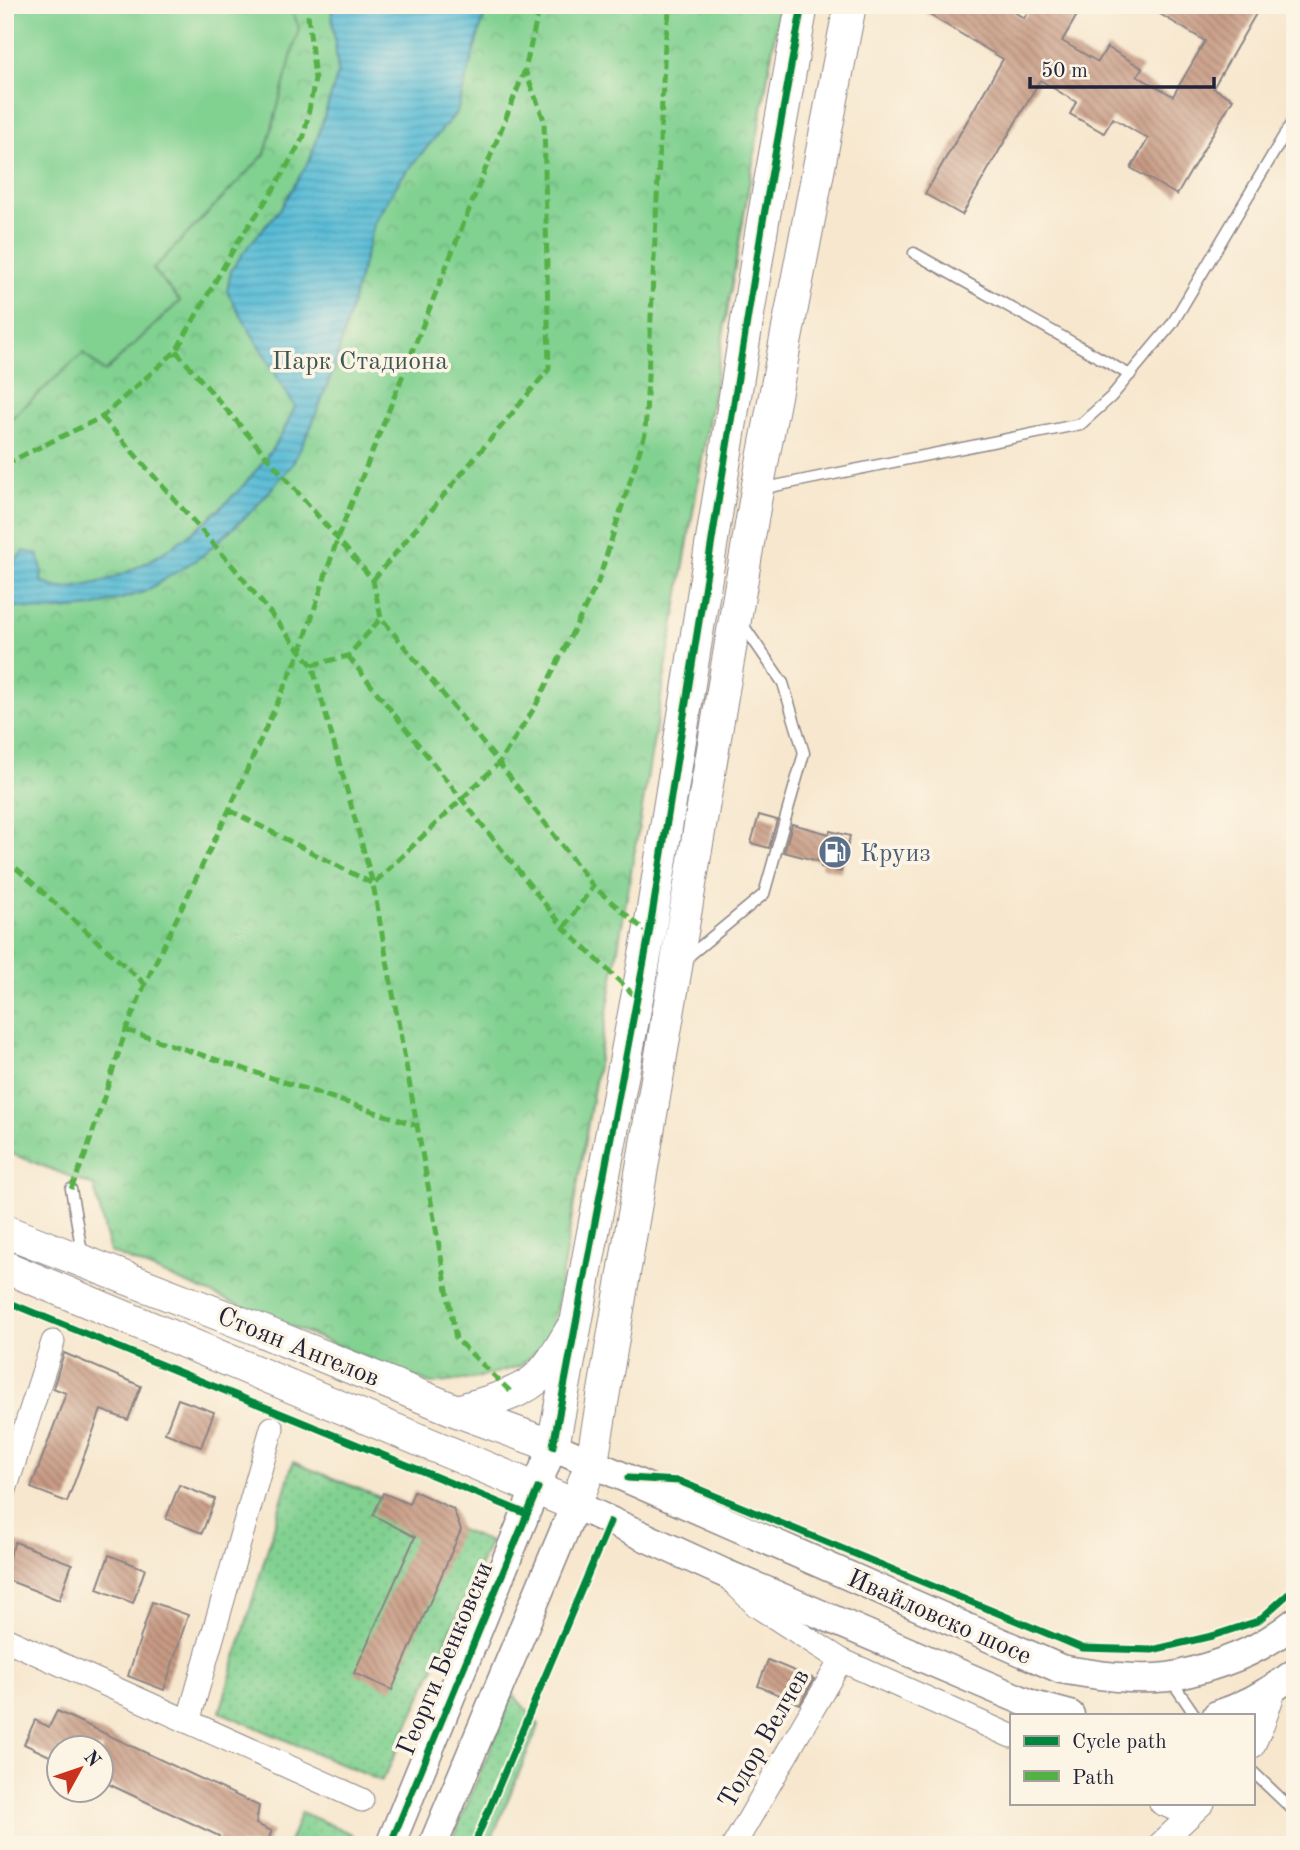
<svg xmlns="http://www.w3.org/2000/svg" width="1300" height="1850" viewBox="0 0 1300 1850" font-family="'Old Standard TT',serif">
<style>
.grass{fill:url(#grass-dots);stroke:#527a66;stroke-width:2}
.park{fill:url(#park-crowns);stroke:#527a66;stroke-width:2}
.garden{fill:#81d191;stroke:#527a66;stroke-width:2}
.water{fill:url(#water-rules);stroke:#3c6f88;stroke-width:2}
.building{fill:url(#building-back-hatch)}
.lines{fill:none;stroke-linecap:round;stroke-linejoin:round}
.service-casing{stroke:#8c8484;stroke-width:13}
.minor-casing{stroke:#8c8484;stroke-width:25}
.tertiary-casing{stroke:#8c8484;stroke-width:31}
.secondary-casing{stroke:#8c8484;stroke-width:34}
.service{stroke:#fff;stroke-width:10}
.minor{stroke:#fff;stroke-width:23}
.tertiary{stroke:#fff;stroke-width:28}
.secondary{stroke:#fff;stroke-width:32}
.quiet{stroke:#55b146;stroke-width:5;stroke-dasharray:10 5;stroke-linecap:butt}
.cycleway-casing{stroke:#fcf5e5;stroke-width:11}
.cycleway{stroke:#00873e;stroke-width:7}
.labels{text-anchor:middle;stroke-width:7;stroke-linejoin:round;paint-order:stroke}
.park-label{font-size:26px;fill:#3e5755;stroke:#fcf5e5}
.service-label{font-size:26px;fill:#4e5e75;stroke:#fcf5e5;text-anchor:start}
.street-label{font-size:26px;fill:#22223b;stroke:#fcf5e5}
</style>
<defs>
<pattern id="grass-dots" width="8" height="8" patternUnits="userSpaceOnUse" patternTransform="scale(1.75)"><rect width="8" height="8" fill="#81d191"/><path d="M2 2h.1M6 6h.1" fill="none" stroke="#6fb37e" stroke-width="1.8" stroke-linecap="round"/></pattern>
<pattern id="park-crowns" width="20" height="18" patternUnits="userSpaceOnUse" patternTransform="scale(1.75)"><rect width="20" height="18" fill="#81d191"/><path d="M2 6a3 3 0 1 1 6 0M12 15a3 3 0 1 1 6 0" fill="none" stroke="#6fb37e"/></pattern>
<pattern id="water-rules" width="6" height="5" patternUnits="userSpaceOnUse" patternTransform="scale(1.75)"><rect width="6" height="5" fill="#57bcd6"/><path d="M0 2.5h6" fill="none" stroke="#4898af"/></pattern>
<pattern id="building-back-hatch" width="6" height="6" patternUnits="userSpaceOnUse" patternTransform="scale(1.75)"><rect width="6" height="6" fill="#c79a83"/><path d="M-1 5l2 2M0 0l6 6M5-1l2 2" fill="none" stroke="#a17d6c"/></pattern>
</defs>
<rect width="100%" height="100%" fill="#fcf5e5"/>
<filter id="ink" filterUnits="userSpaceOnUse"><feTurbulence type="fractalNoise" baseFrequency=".0143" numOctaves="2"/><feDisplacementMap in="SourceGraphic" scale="14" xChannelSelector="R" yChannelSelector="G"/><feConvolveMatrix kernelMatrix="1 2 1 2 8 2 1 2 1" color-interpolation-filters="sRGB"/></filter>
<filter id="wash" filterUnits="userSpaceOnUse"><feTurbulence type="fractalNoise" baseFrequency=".00686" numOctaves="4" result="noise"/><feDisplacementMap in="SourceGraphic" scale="28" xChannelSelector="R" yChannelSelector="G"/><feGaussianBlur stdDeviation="1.57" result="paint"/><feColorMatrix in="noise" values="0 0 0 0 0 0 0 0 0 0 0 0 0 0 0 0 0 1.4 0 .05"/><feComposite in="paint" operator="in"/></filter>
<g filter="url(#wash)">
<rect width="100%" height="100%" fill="#f7e7ce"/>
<!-- grass -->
<path class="grass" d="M293,1462L490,1542L389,1768L381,1781L220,1712Z
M513,1694L539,1725L489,1845H450Z
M301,1812L352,1834L348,1845H288Z"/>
<!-- park -->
<path class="park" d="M5,5H780L551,1338L520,1366L477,1378L431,1384L110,1252L94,1186L5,1151Z"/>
<!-- garden -->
<path class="garden" d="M5,5H290L299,28L265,154L153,269L180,301L105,372L83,353L5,424Z"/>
<!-- water -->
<path class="water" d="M331,5H487L457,112L401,178L375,221L335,365L311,427L292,465L254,509L202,556L144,592L93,607L46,611L5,605C5,577 3,571 24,551L38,554L42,570L41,581C47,584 54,588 61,588C132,588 217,520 259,467C274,448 286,428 295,407L227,292L231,270L249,245L281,208L311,157L338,73Z"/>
<g id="blocks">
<!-- building -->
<path class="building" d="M913,5H1003L1024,18L1032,5H1083L1062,41L1098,62L1107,47L1142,68L1137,76L1173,96L1205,41L1145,5H1261L1213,88L1233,99L1177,195L1131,168L1148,139L1113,118L1104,133L1070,114L1076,102L1040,80L962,215L925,194L1003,59Z
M759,815L777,820L769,848L751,843Z
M792,824L829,834L830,831L850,836L841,872L821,867L822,862L784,852Z
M64,1353L141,1386L128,1420L101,1410L67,1502L31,1488L66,1393L53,1388Z
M178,1399L214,1412L201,1447L165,1433Z
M179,1485L215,1499L202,1533L166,1519Z
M414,1491L453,1509L461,1530L392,1690L354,1673L415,1537L373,1515L383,1493L409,1504Z
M15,1542L72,1564L59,1600L5,1579V1567Z
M109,1555L145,1569L133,1603L97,1589Z
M152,1602L188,1615L164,1690L128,1676Z
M768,1660L814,1679L800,1704L758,1686Z
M57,1711L259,1806L256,1824L272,1831L266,1845H215L219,1836L102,1781V1748H60V1761L24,1744L35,1720L49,1727Z"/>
</g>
</g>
<g filter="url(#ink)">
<use href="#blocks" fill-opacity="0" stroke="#8c8484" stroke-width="2"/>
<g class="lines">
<defs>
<path id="service" d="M914,253L1130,375
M760,489L1081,424L1111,397L1172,324L1295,117
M684,960L764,894L804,753L783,683L741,622
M71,1189L83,1258
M1171,1680L1195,1715
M1253,1772L1295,1812"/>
<path id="minor" d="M5,1490L53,1342
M729,1578L757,1606L841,1660L1011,1736
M5,1639L362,1800
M188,1722L272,1428
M1253,1746L1263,1724L1275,1688
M1161,1803L1190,1816
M734,1845L841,1660
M1159,1845L1203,1803"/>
<path id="tertiary" d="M1217,1715C1245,1706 1271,1691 1295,1673
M390,1845L553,1446L1061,1669C1096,1675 1133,1681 1168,1677C1177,1676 1186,1673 1194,1671C1234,1660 1263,1648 1295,1622
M433,1845L575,1505L724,1573L1033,1705L1070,1715"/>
<path id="secondary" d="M5,1231L252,1327L457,1411L553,1446L649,934L763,221L802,5
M5,1267L575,1505L592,1462L757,490L850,5
M457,1411C480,1404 515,1396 535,1380C550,1367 561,1347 571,1330"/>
</defs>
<!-- service casing -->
<use href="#service" class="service-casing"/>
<!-- minor casing -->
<use href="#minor" class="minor-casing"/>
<!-- tertiary casing -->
<use href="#tertiary" class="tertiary-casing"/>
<!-- secondary casing -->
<use href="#secondary" class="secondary-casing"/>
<!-- service -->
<use href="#service" class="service"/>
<!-- minor -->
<use href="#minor" class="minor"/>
<!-- tertiary -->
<use href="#tertiary" class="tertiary"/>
<!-- secondary -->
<use href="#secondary" class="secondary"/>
<!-- quiet -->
<path class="quiet" d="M176,351L373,580L381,618L499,763L593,886L649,934
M102,417L231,564L312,665L373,884L456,1339L511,1392
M5,464L102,417L176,351L237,243L274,189L304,136L315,79L307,5
M373,580L549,369L544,120L525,70
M348,656L564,928L637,998
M312,665L348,656L381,618
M229,810L373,884L499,763L535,707L598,582L645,434L665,43L670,5
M5,858L145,984
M564,928L593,886
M126,1030L415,1125
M71,1189L85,1156L126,1030L145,984L229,810L301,650L338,537L525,70L540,5"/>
<defs>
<path id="cycleway" d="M5,1301L527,1514
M553,1446L649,934L763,221L802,5
M628,1478L679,1481L1082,1648L1152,1650L1212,1636L1258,1621L1295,1588
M390,1845L538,1488
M474,1845L610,1522"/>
</defs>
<!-- cycleway casing -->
<use href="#cycleway" class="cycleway-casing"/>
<!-- cycleway -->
<use href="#cycleway" class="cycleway"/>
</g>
</g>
<!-- icons -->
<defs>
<symbol id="fuel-disc" viewBox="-11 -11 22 22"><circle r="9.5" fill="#5c6f8a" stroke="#fcf5e5"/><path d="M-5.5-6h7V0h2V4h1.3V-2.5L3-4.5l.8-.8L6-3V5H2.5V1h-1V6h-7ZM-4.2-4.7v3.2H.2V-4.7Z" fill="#fff"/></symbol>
</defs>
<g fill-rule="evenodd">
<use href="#fuel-disc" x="816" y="833" width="38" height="38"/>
</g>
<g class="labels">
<!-- park labels -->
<g class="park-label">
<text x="360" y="369">Парк Стадиона</text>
</g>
<!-- service labels -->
<g class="service-label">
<text x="860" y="861">Круиз</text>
</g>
<!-- street labels -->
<g class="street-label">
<text transform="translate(299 1346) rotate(22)" y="9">Стоян Ангелов</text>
<text transform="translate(940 1616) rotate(24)" y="9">Ивайловско шосе</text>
<text transform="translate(444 1658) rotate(-67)" y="9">Георги Бенковски</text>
<text transform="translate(763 1738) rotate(-60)" y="9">Тодор Велчев</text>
</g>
</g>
<!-- margin -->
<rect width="1300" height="1850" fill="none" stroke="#fcf5e5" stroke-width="28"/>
<!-- legend -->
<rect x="1010" y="1714" width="245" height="91" fill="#fcf5e5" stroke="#a5a1a1" stroke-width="2"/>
<rect x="1024" y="1736" width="35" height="10" fill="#00873e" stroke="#a5a1a1" stroke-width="2"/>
<text x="1072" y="1748" font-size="21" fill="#22223b">Cycle path</text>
<rect x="1024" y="1771" width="35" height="10" fill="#55b146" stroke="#a5a1a1" stroke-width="2"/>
<text x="1072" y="1784" font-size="21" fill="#22223b">Path</text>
<!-- north arrow -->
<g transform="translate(80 1769) rotate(50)"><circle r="33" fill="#fcf5e5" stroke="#a5a1a1" stroke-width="2"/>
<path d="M0-5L12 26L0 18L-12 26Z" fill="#c8321e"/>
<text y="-10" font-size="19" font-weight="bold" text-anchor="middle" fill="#22223b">N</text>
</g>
<!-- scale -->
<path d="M1030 77v10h184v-10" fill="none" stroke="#22223b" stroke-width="3.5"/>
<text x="1041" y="77" font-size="21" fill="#22223b" stroke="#fcf5e5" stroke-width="5" paint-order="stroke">50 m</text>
</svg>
